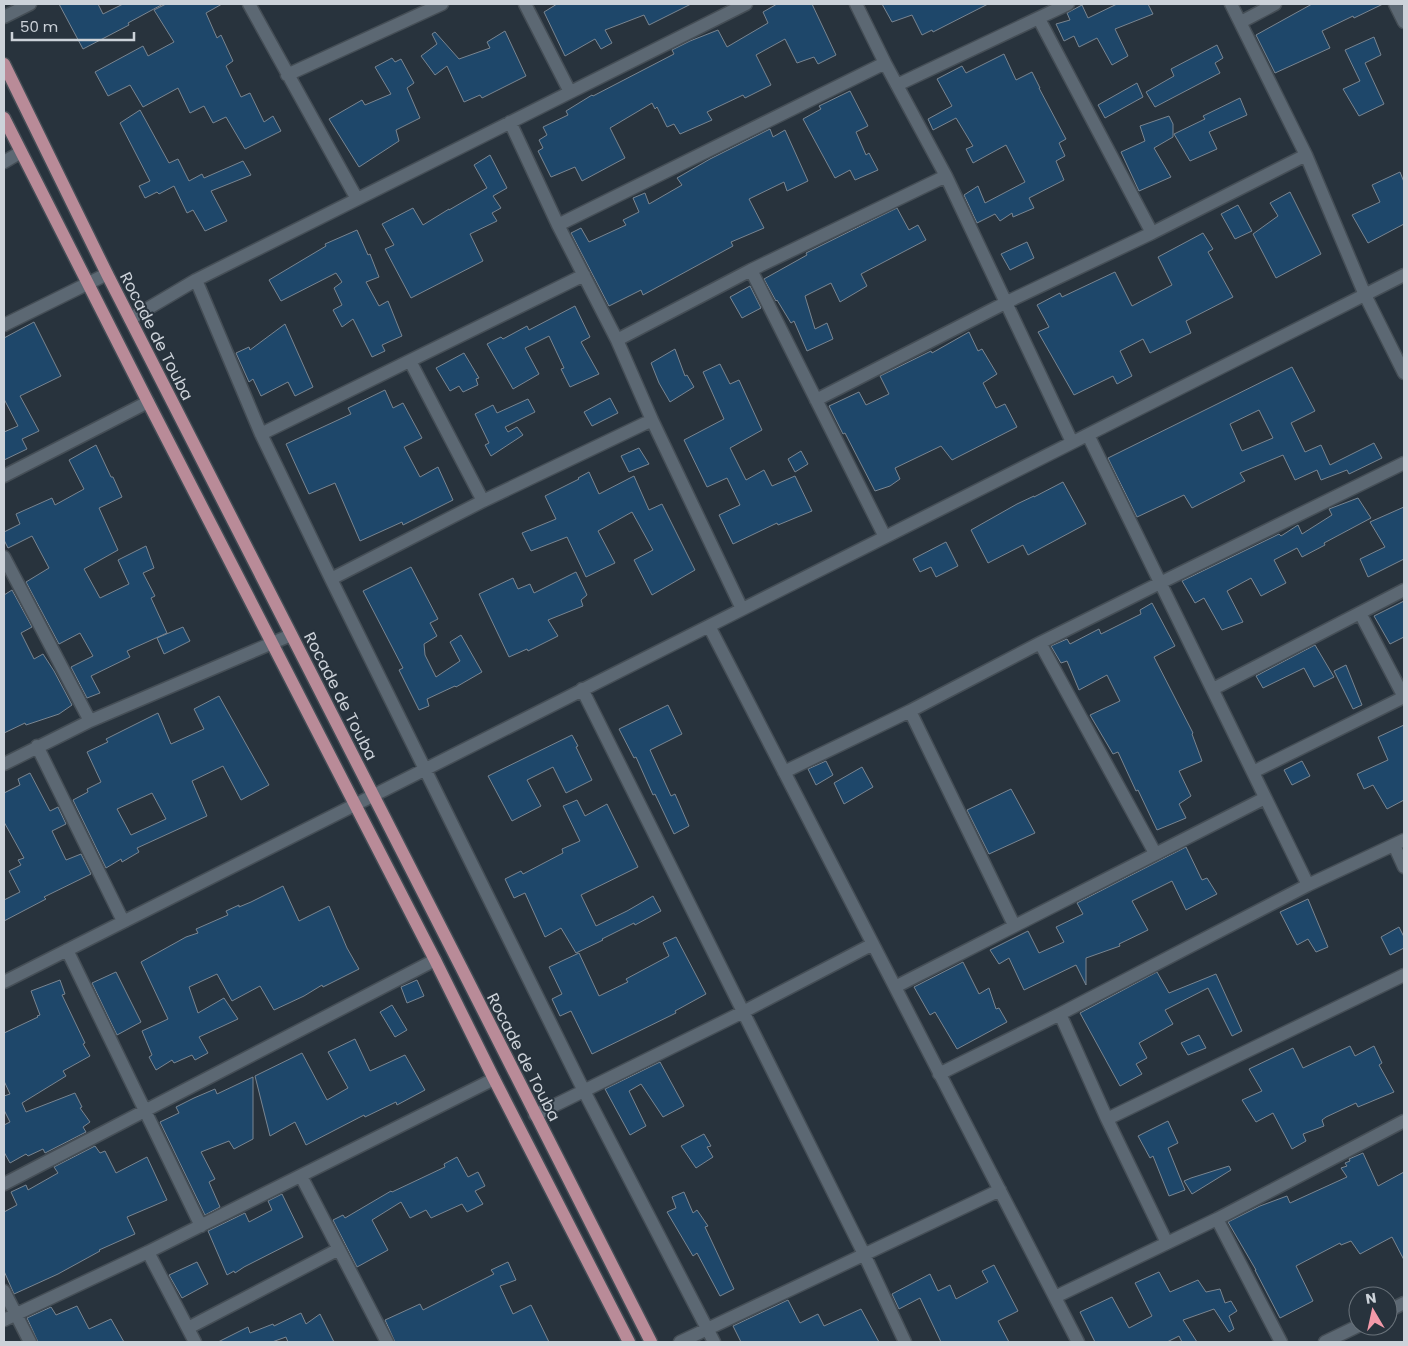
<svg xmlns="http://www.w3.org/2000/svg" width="1408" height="1346" viewBox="0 0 1408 1346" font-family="Poppins,sans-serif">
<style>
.building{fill:#1e476a;stroke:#798591;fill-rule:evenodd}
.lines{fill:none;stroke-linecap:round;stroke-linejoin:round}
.minor-casing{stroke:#454e56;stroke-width:15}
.major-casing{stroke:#454e56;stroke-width:15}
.minor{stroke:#5c6873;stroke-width:12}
.major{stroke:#b98b98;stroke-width:12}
.labels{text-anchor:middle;stroke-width:4;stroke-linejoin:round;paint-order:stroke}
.street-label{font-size:16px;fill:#ccd2d9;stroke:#28333d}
</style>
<rect width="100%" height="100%" fill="#28333d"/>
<!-- building -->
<path class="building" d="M59,4H98L103,14L123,4H163L128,23L129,25L83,49Z
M166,4H222L206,13L217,38L221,35L233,61L226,66L241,97L250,93L264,122L273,116L281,131L245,149L226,117L213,123L204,106L190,113L178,88L143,107L130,85L108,96L95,72L143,46L148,56L174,42L154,10Z
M557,4H691L649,25L644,15L605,30L612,43L601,49L595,39L565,56L544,12Z
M777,4H812L836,55L818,64L814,57L797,63L785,39L756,55L771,85L745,98L743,95L707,112L712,120L680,134L674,124L667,127L657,107L655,109L652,103L610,128L625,158L582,181L575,167L551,177L538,151L543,148L539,140L547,135L543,127L568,115L566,111L592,95L593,96L674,54L672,50L690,41L718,30L727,47L768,23L763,12Z
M882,4H988L933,32L932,30L922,35L912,15L892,22Z
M1117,4H1148L1153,14L1115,29L1128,56L1112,65L1097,38L1079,47L1074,36L1064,41L1056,24L1070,20L1067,13L1082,5L1088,18Z
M1312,4H1383L1354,18L1353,16L1322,31L1330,48L1275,73L1256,35Z
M505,31L526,76L482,98L480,95L464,102L447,66L435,75L421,56L437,44L432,34L435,32L459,59L490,48L487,42Z
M1374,37L1381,55L1365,63L1384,104L1359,116L1343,89L1360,81L1345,50Z
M1217,45L1223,58L1215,63L1220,73L1155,107L1146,92L1174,76L1171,69Z
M1004,54L1016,80L1032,72L1040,88H1039L1066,139L1059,143L1065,156L1056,161L1064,180L1029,198L1034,208L1013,217L1012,213L1000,221L995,214L977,223L964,195L978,186L985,203L1025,182L1006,145L973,163L966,149L973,146L956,118L933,130L928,119L952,106L937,79L962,66L966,73Z
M392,58L395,62L401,59L414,83L407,88L420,118L396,130L399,141L359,167L329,119L362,100L365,105L391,94L375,67Z
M1137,83L1143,97L1105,118L1098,105Z
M850,91L868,126L856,132L866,155L869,153L878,170L855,180L850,170L835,178L803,119L821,109L819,106Z
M1240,98L1247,115L1209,132L1217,149L1190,161L1174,134L1205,119L1203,116Z
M140,110L169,163L178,159L189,181L202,174L204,178L243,161L251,175L211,191L227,221L205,231L193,210L187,213L174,186L159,194L157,192L145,198L139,186L150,181L120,123Z
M1169,116L1173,124V137L1154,148L1171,177L1139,191L1121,152L1145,141L1140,126Z
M770,129L773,137L785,130L808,181L787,191L784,182L749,199L764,228L731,242L733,246L643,295L641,290L609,306L571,233L581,228L589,242L626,225L623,220L639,212L633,198L645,193L649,204L682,185L677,178L710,159Z
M490,155L507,188L493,196L501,208L492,213L497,221L470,234L483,261L411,298L385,249L394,245L382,224L413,208L423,225L449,209V210L487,188L474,165Z
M1400,172L1404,182V224L1368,243L1352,215L1380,202L1372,185Z
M1290,192L1321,254L1276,278L1253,234L1278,216L1270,203Z
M1238,205L1252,231L1235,239L1221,214Z
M897,208L909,230L918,225L926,240L861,274L867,286L840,302L831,283L805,296L815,329L827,323L833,339L807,351L794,321L791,323L777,300L776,301L764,279L807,255L806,253Z
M357,230L368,255L370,254L379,277L366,282L379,306L388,301L402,336L382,345L385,351L372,357L353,319L342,327L333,310L342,305L334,288L342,282L336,273L281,301L269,280L326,246L325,244Z
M1203,233L1213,249L1208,252L1233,297L1186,321L1191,333L1150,353L1143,339L1120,351L1132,376L1117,384L1113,376L1074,395L1038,332L1049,327L1037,305L1060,293L1062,297L1115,272L1132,306L1172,285L1158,257Z
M1027,242L1034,258L1010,270L1001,254Z
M750,286L761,308L742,318L730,297Z
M575,306L590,337L581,342L599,374L570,387L561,369L564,368L549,336L525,348L539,374L513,389L487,344L501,337L503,339L527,326L529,330Z
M34,322L61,376L20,396L39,431L22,439L27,449L4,460V432L18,426L4,399V338Z
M285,324L313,387L295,396L288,382L261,396L253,379L249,382L236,353L249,347L250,350Z
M969,332L978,351L982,349L997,374L983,383L996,408L1005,404L1017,427L952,460L941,446L895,468L900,479L890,486L875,491L845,433L843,434L829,406L859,392L866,405L889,394L880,376L931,351L932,353Z
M675,349L685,376L687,375L694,387L670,402L659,383L651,363Z
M464,353L479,378L476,379L478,385L463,392L459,386L450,391L436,368Z
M720,364L730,384L739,380L762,430L730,448L746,480L764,470L772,486L795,476L812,511L778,525L777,523L733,544L719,515L740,505L727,478L707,487L684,440L724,419L703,372Z
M1292,367L1315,411L1291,423L1305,452L1321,445L1330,465L1374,443L1382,458L1349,474L1347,470L1321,480L1317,470L1295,480L1283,455L1240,473L1245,481L1192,508L1184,495L1137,517L1108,458ZM1259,410L1273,438L1242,451L1230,424Z
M385,390L393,408L403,403L422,438L404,447L420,477L438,467L453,500L403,525L402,522L360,541L335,483L309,494L286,444L351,414L348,408Z
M610,398L618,413L592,426L584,412Z
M528,399L535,412L505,427L508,432L517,427L523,435L491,456L485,445L489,443L475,414L493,405L497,413Z
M96,445L111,477H113L122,497L99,508L118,550L84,569L100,598L129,584L118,560L146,546L154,568L143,573L155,596L151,598L167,633L127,651L130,657L91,676L100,693L87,698L71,667L93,656L80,633L59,644L26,582L49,568L32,536L8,548L4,540V532L20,524L16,514L52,498L55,505L84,489L69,460Z
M639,448L649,464L629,472L621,456Z
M801,451L808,464L795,472L788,459Z
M589,472L599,494L634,476L649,510L662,504L695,570L652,595L634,560L653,550L632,512L598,531L615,563L586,577L567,537L531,551L522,533L556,519L545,496L579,479L578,478Z
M1063,482L1086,524L1028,555L1023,545L988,563L971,530L1017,504L1034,496V497Z
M1358,498L1371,518L1324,543L1325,545L1302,557L1297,548L1274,560L1286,583L1261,596L1251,578L1227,591L1243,622L1222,630L1204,598L1195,603L1182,581L1273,537L1279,534L1281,536L1298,525L1302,534L1332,515L1329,509Z
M1404,507V559L1368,577L1360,559L1385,547L1370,522Z
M946,542L958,566L936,577L931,567L920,572L913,559Z
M411,567L438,619L430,623L437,636L424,644L425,655L436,677L460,661L450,642L461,635L482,672L456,687L455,686L427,699L429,706L419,710L399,670L403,668L363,591Z
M576,572L587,595L581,600L583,606L548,620L558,636L528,651L527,649L509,657L479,594L513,578L518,589L530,584L534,593Z
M12,590L32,627L21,633L34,659L43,654L54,671L72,705L59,714L26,725L25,723L4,733V595Z
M1404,601V637L1390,644L1374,616Z
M1152,603L1175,646L1154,657L1193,733L1192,734L1202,761L1179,771L1191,796L1179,804L1186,818L1157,830L1138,790L1136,791L1118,752L1113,754L1090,715L1120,701L1107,675L1079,690L1067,661L1061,663L1051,646L1067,639L1070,644L1099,629L1101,634L1141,614L1140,610Z
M183,627L190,641L164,654L157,638Z
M1315,645L1334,677L1314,687L1304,668L1263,688L1256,676Z
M1346,665L1362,705L1353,709L1334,671Z
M219,696L269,785L241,800L223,766L192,781L207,816L137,848L139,852L122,862L121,859L106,868L73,800L88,792L87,789L101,782L87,752L108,742L106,739L158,713L171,744L204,729L194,709ZM152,793L166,819L131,835L117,809Z
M668,705L682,734L650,750L671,796L675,794L689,826L674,834L655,794L653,795L636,757L634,758L619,729Z
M1404,725V800L1387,809L1373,785L1364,789L1357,774L1388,760L1378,737Z
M572,735L578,746L576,747L592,780L566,793L553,767L527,780L541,806L512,821L488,776Z
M826,761L833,775L816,785L808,769Z
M1302,761L1310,776L1292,785L1284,770Z
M862,767L873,787L844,804L834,783Z
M30,773L50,811L58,807L66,824L52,831L66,860L81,854L91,874L44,897L46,899L4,921V900L20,892L9,871L21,865L18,860L24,858L4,822V793L20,785L18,779Z
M1011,789L1035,833L989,854L967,810Z
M577,800L585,816L607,804L638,867L581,895L596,926L627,911L653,896L661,911L635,925L634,923L602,939L603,940L576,953L561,928L545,937L525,893L514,898L505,879L521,871L523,874L563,853L562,849L580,841L563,806Z
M1186,847L1202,880L1207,878L1217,894L1186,910L1172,881L1132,901L1148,930L1119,944L1120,946L1086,958V985L1076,965L1024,990L1009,958L999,964L990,950L1028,931L1039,953L1064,942L1056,927L1083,914L1077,903Z
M283,886L299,921L329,906L347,948L359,969L323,987L322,985L304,996L274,1010L260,986L232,1001L217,974L189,987L198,1013L224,998L238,1019L199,1037L208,1053L195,1060L192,1055L174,1063L172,1060L156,1070L149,1057L152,1055L142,1031L168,1019L141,962L186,937L198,933L196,929L228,915L226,911L239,905V907L251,902Z
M1308,899L1328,947L1316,952L1308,939L1297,945L1280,912Z
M1399,927L1404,937V948L1390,955L1381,937Z
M676,937L706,994L675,1011L676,1013L592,1054L571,1011L560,1016L552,999L562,994L549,967L579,953L599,996L628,982L626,979L669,956L663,943Z
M963,962L979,994L989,988L996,1009L999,1008L1007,1022L957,1049L935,1012L930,1015L914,987Z
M116,972L141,1022L117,1035L92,983Z
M1157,972L1169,993L1216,974L1242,1031L1232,1036L1208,988L1165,1010L1173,1024L1139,1043L1147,1058L1136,1064L1142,1074L1120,1086L1080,1013Z
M60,980L65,994L62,995L85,1043L83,1044L90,1056L63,1071L66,1076L22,1103L26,1112L75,1093L82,1107L80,1108L90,1122L83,1127L86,1132L45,1153L43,1149L28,1156L26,1154L10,1163L4,1152V1125L10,1122L4,1110V1096L10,1094L4,1081V1033L38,1017L37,1016L40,1015L31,991Z
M417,980L424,996L407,1003L401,987Z
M392,1005L407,1030L395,1037L380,1012Z
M1199,1035L1206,1048L1188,1055L1181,1043Z
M355,1039L370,1071L405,1055L425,1090L397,1105L396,1102L365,1117L364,1115L306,1145L295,1122L270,1136L255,1076L302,1053L327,1100L348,1088L328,1052Z
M1350,1046L1355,1056L1374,1046L1382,1063L1379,1065L1394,1092L1358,1107L1356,1103L1326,1117L1322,1120L1324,1126L1303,1134L1306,1141L1292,1149L1273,1113L1256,1122L1242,1100L1262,1091L1249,1069L1293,1048L1303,1068Z
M660,1062L684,1106L663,1117L641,1084L629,1091L646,1126L630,1135L605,1089Z
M253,1077V1139L234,1149L229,1141L201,1152L215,1179L209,1182L220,1207L205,1215L160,1122L179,1113L176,1107L194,1098L215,1089L217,1094Z
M1168,1121L1178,1143L1168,1148L1185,1190L1169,1196L1153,1156L1150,1158L1138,1136Z
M704,1134L711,1146L707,1147L713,1157L696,1168L681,1146Z
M95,1146L100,1153L105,1151L116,1173L147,1157L167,1200L127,1217L135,1234L99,1250L100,1251L58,1274L14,1294L4,1271V1212L17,1205L11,1192L26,1185L28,1190L58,1173L54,1167Z
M1363,1153L1378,1186L1404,1172V1260L1392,1237L1360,1254L1351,1241L1341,1245L1340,1243L1296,1266L1313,1301L1280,1318L1255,1270H1256L1228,1222L1260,1206L1287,1196L1290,1203L1347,1177L1341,1168L1347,1166L1345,1163L1350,1161L1349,1159Z
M457,1157L468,1177L478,1172L485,1186L475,1191L483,1204L467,1212L462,1204L431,1218L426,1210L410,1218L401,1202L372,1220L388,1250L357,1267L333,1220L343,1215L345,1218L391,1191L392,1192L445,1167L444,1164Z
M1229,1166L1231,1170L1192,1194L1184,1181L1191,1178Z
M684,1192L693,1213L697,1210L708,1226L705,1227L734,1289L720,1296L697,1253L693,1256L667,1212L676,1208L672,1197Z
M282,1194L303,1237L244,1267L235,1273L234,1271L227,1275L208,1231L245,1213L249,1222L272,1210L268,1201Z
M197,1262L208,1284L182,1298L169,1275Z
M508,1262L516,1280L500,1286L513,1314L531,1305L549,1342H395L385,1320L420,1304L423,1310L494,1274L491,1270Z
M994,1265L1018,1311L998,1321L1009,1342H941L920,1298L899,1309L892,1294L930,1274L938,1291L950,1285L956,1299L988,1282L982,1271Z
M1159,1272L1170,1292L1198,1280L1206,1292L1220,1289L1225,1303L1231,1301L1237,1311L1229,1316L1234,1329L1229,1332L1214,1309L1183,1320L1197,1342H1182L1179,1336L1167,1342H1095L1080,1312L1112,1297L1129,1328L1152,1316L1135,1283Z
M788,1300L800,1323L818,1314L824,1326L861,1309L879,1342H741L733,1326Z
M77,1306L89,1329L111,1319L124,1342H38L27,1318L51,1307L56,1315Z
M301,1313L306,1324L320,1314L334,1342H288L286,1337L272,1342H218L248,1327L250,1333L273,1324L274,1326Z"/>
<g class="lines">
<defs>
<path id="minor" d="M249,4L357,199
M525,4L570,92
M856,4L885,63L946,176L1072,442
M1231,4L1306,155L1365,295L1404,373
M1395,4L1404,22
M4,17L30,4
M1039,19L1152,233
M1241,22L1275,4
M287,75L442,4
M897,85L1068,4
M510,122L558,225L617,340L652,420L742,609
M4,162L21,152
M558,225L885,63
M751,270L885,537
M196,280L261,434L331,579L584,1091L714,1342
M130,319L196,280L746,4
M4,325L107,274
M617,340L751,270L946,176
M410,361L483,501
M816,400L1007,302L1152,233L1306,155
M261,434L584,275
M1088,435L1308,885
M4,476L148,402
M4,557L90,721
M331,579L483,501L652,420
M1360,613L1404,697
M709,626L1078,1342
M1040,643L1155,853
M582,689L864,1254L905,1342
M1213,689L1404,590
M910,711L1014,925
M37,746L123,921
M4,764L90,721L291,635
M784,772L910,711L1040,643L1160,583L1404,463
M1253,772L1404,697
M1394,845L1404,867
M67,950L201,1226
M4,982L1404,275
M895,987L1265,798
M1060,1014L1107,1119L1167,1243
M939,1074L1060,1014L1308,885L1404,840
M535,1115L743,1012L873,944
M1107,1119L1404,975
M301,1176L387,1342
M4,1184L435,960
M1217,1219L1281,1342
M148,1252L195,1342
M4,1291L30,1342
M1055,1297L1217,1219L1404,1121
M1388,1311L1404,1303
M4,1320L148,1252L494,1079
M188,1328L339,1249
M680,1342L1000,1190
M1325,1342L1358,1326"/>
<path id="major" d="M4,64L107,274L461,967L651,1342
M4,118L148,402L435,960L494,1079L629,1342"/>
</defs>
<!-- minor casing -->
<use href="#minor" class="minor-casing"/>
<!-- major casing -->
<use href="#major" class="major-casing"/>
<!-- minor -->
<use href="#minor" class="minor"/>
<!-- major -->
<use href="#major" class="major"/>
</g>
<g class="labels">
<!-- street labels -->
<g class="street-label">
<text transform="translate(157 336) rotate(63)" y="6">Rocade de Touba</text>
<text transform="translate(341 696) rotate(63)" y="6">Rocade de Touba</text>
<text transform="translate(524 1057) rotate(63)" y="6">Rocade de Touba</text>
</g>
</g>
<!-- border -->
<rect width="1408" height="1346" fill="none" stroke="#ccd2d9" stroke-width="10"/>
<!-- north arrow -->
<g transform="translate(1373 1311) rotate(351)"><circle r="24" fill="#28333d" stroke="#6a737b"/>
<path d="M0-4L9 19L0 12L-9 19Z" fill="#f39aa9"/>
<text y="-8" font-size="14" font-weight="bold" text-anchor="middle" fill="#ccd2d9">N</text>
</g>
<!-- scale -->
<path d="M12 32v8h122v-8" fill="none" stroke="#ccd2d9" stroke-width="2.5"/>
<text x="20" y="32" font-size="15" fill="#ccd2d9" stroke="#28333d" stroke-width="4" paint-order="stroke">50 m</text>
</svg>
